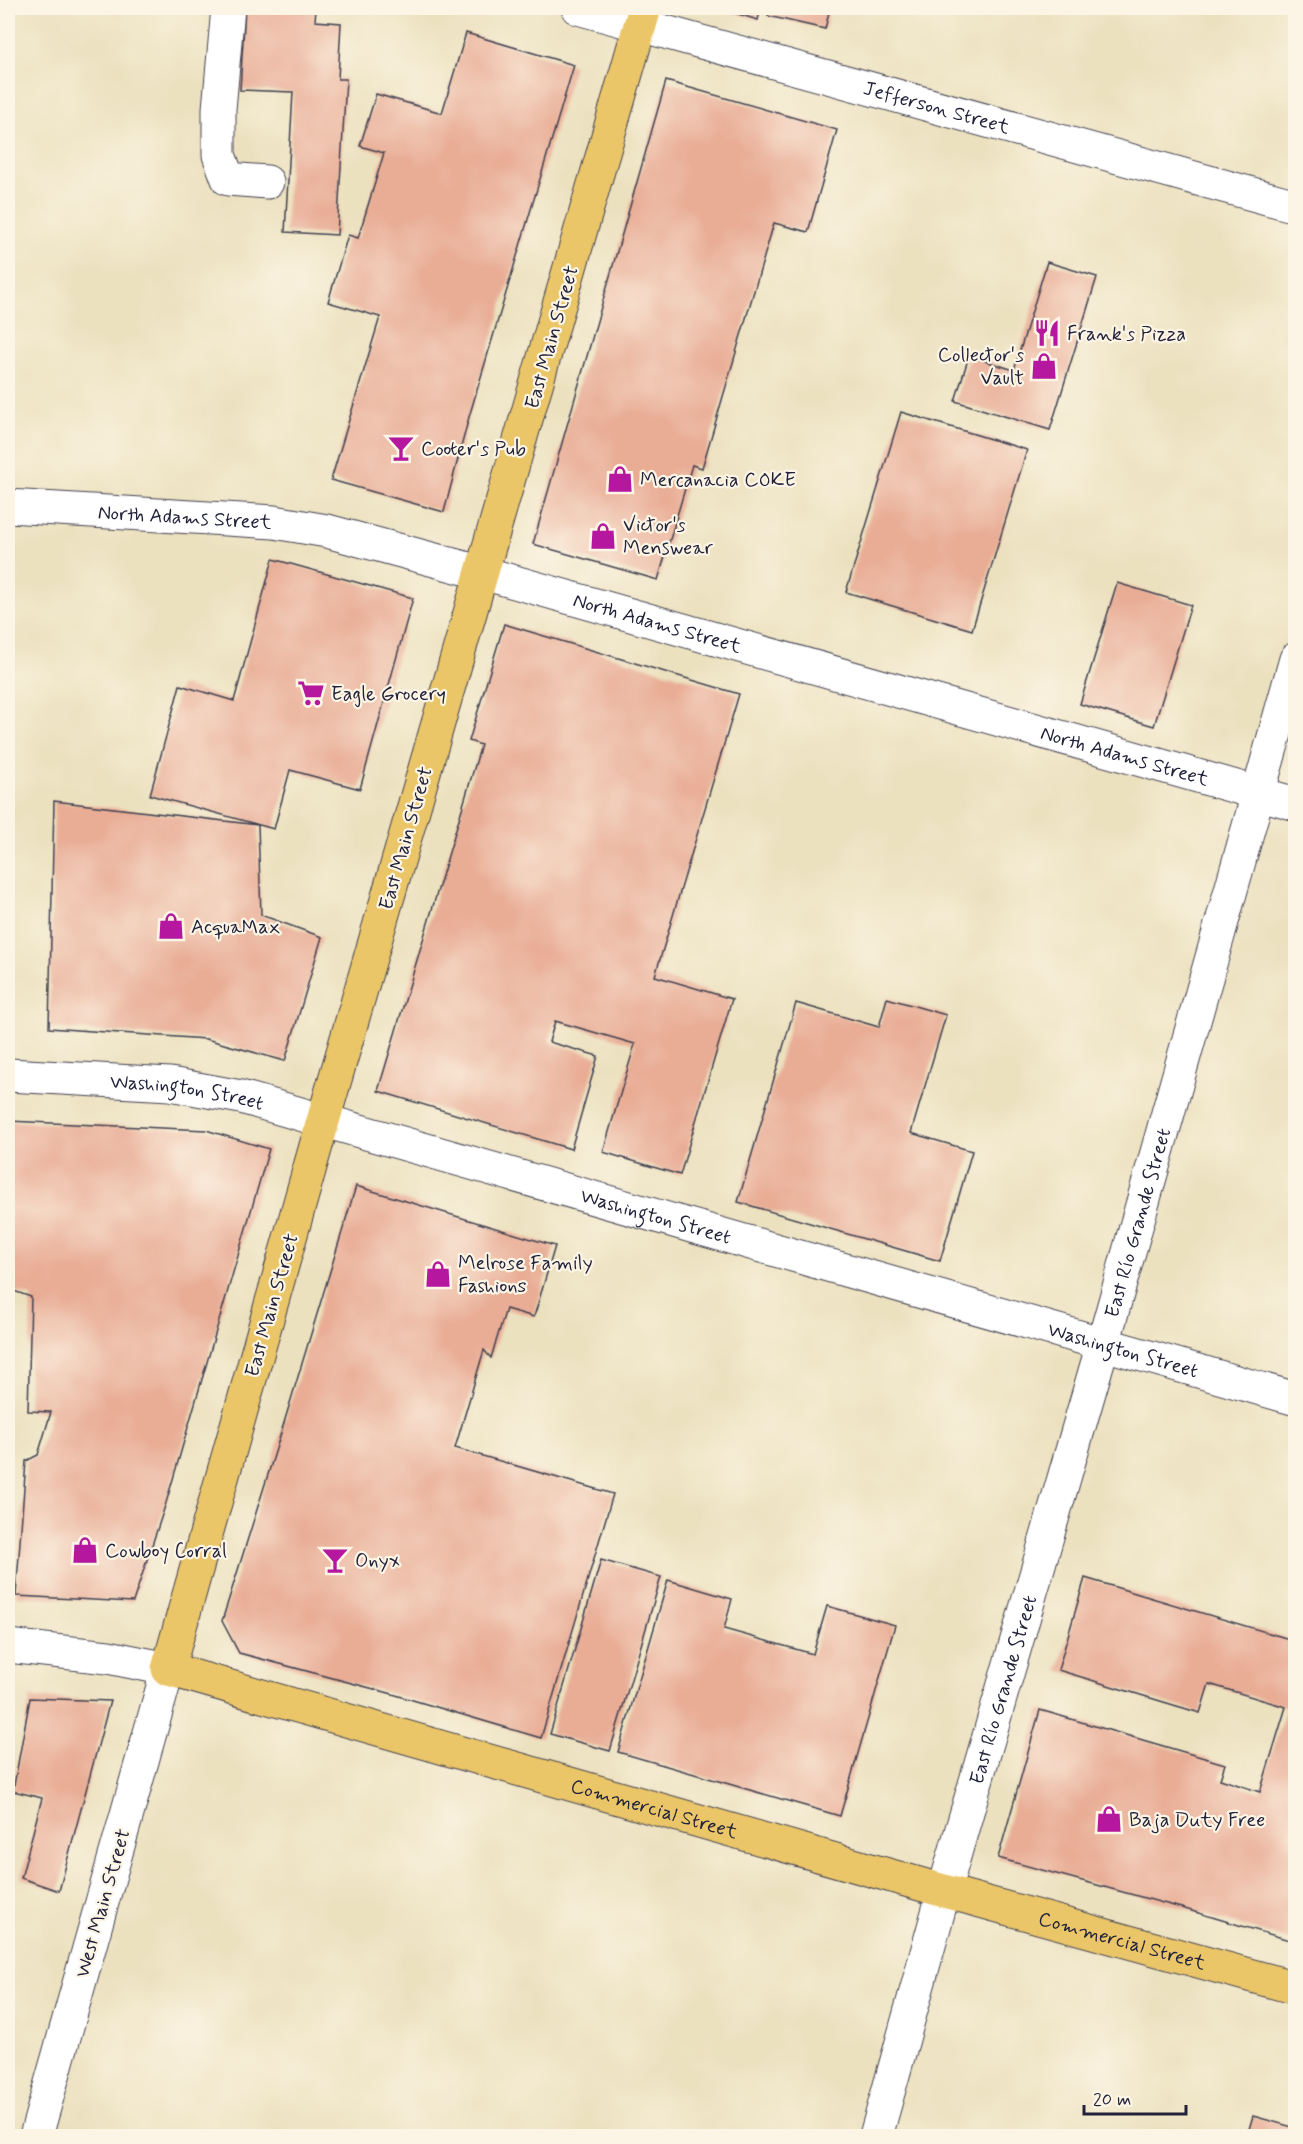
<svg xmlns="http://www.w3.org/2000/svg" width="1303" height="2144" viewBox="0 0 1303 2144" font-family="Mynerve,sans-serif">
<style>
.building{fill:#e9ad96}
.lines{fill:none;stroke-linecap:round;stroke-linejoin:round}
.minor-casing{stroke:#403f4f;stroke-width:35}
.major-casing{stroke:#403f4f;stroke-width:35}
.minor{stroke:#fff;stroke-width:33}
.major{stroke:#ebc669;stroke-width:33}
.labels{text-anchor:middle;stroke-width:4.5;stroke-linejoin:round;paint-order:stroke}
.street-label{font-size:20px;fill:#22223b;stroke:#fcf5e5}
.poi-label{font-size:20px;fill:#22223b;stroke:#fcf5e5;text-anchor:start}
</style>
<rect width="100%" height="100%" fill="#fcf5e5"/>
<filter id="ink" filterUnits="userSpaceOnUse"><feTurbulence type="fractalNoise" baseFrequency=".0167" numOctaves="2"/><feDisplacementMap in="SourceGraphic" scale="12" xChannelSelector="R" yChannelSelector="G"/><feConvolveMatrix kernelMatrix="1 2 1 2 8 2 1 2 1" color-interpolation-filters="sRGB"/></filter>
<filter id="wash" filterUnits="userSpaceOnUse"><feTurbulence type="fractalNoise" baseFrequency=".008" numOctaves="4" result="noise"/><feDisplacementMap in="SourceGraphic" scale="24" xChannelSelector="R" yChannelSelector="G"/><feGaussianBlur stdDeviation="1.35" result="paint"/><feColorMatrix in="noise" values="0 0 0 0 0 0 0 0 0 0 0 0 0 0 0 0 0 1.4 0 .05"/><feComposite in="paint" operator="in"/></filter>
<g filter="url(#wash)">
<rect width="100%" height="100%" fill="#ece1bf"/>
<g id="blocks">
<!-- building -->
<path class="building" d="M245,8H316L315,21L341,23L338,79H346L337,235L285,232L293,92L240,90Z
M718,8H761L758,20Z
M770,8H830L825,29L768,16Z
M466,33L574,65L469,417L444,512L331,480L380,317L328,302L348,235L358,238L384,153L360,146L376,94L442,113Z
M666,81L837,130L808,232L774,223L702,468L692,465L658,580L533,544Z
M1047,262L1097,277L1050,430L955,401L969,356L1014,370Z
M901,412L1027,450L972,630L846,592Z
M273,559L413,598L360,789L290,770L274,829L150,795L180,685L234,701Z
M1117,583L1191,605L1154,726L1080,704Z
M504,624L739,694L655,976L732,999L680,1175L603,1152L635,1044L555,1021L549,1042L598,1056L571,1149L378,1091L481,745L469,741Z
M54,801L258,825L261,915L322,937L285,1061L206,1039L49,1028Z
M887,998L946,1015L911,1133L972,1151L940,1261L738,1202L796,1003L879,1027Z
M8,1121L206,1130L269,1149L166,1503L133,1602L16,1596L26,1461L38,1455L51,1412L28,1411L31,1297L8,1289Z
M356,1186L555,1246L534,1317L506,1309L491,1358L484,1350L455,1448L613,1494L541,1738L389,1693L239,1653L222,1621L276,1449Z
M601,1560L661,1577L610,1751L550,1734Z
M1085,1578L1296,1641V1942L1185,1909L998,1858L1040,1710L1225,1764L1220,1779L1260,1792L1286,1707L1209,1684L1200,1713L1058,1670Z
M668,1580L732,1599L724,1629L813,1654L827,1606L895,1625L840,1816L618,1752Z
M8,1686L14,1687L9,1721H8Z
M30,1698L110,1701L59,1891L21,1878L42,1798L13,1791Z
M1253,2116L1296,2128V2136H1247Z"/>
</g>
</g>
<g filter="url(#ink)">
<use href="#blocks" fill-opacity="0" stroke="#403f4f" stroke-width="1.5"/>
<g class="lines">
<defs>
<g id="minor">
<path d="M228,8L219,109V155L228,179L267,182"/>
<path id="s1" d="M578,8L1296,206"/>
<path id="s2" d="M8,506L274,522L327,531L483,573L1296,804"/>
<path id="s3" d="M8,1075L170,1084L241,1097L1296,1399"/>
<path d="M8,1646L108,1657L168,1669L36,2136"/>
<path id="s4" d="M876,2136L944,1891L1103,1344L1296,659"/>
</g>
<g id="major">
<path id="s5" d="M645,8L323,1121L168,1669L944,1891L1296,1988"/>
</g>
</defs>
<!-- minor casing -->
<use href="#minor" class="minor-casing"/>
<!-- major casing -->
<use href="#major" class="major-casing"/>
<!-- minor -->
<use href="#minor" class="minor"/>
<!-- major -->
<use href="#major" class="major"/>
</g>
</g>
<!-- icons -->
<defs>
<symbol id="restaurant-bare" viewBox="-9 -9 18 18"><path d="M-5-6h1v4h1v-4h1v4h1v-4h1v5L-1.5 .5V6h-2V.5L-5-1ZM5-6V6H3V1.5H1.5Q1.5-4 5-6Z" fill="#b5179e" stroke="#fcf5e5" stroke-width="2.5" paint-order="stroke"/></symbol>
<symbol id="shop-bare" viewBox="-9 -9 18 18"><path d="M-5-2.5h2.3a2.7 3.5 0 0 1 5.4 0H5L5.5 6h-11ZM-1.5-2.5h3a1.5 2.3 0 0 0-3 0Z" fill="#b5179e" stroke="#fcf5e5" stroke-width="2.5" paint-order="stroke"/></symbol>
<symbol id="bar-bare" viewBox="-9 -9 18 18"><path d="M-6-5H6L.8 .8V4.5H3.5V6h-7V4.5H-.8V.8Z" fill="#b5179e" stroke="#fcf5e5" stroke-width="2.5" paint-order="stroke"/></symbol>
<symbol id="supermarket-bare" viewBox="-9 -9 18 18"><path d="M-6-5.5h2.5l.6 2H6L4.5 2H-2.5L-4.4-4H-6ZM-1.5 3.2a1.3 1.3 0 1 0 .1 0ZM3 3.2a1.3 1.3 0 1 0 .1 0Z" fill="#b5179e" stroke="#fcf5e5" stroke-width="2.5" paint-order="stroke"/></symbol>
</defs>
<g fill-rule="evenodd">
<use href="#restaurant-bare" x="1028" y="314" width="38" height="38"/>
<use href="#shop-bare" x="1025" y="347" width="38" height="38"/>
<use href="#bar-bare" x="382" y="429" width="38" height="38"/>
<use href="#shop-bare" x="601" y="460" width="38" height="38"/>
<use href="#shop-bare" x="584" y="517" width="38" height="38"/>
<use href="#supermarket-bare" x="292" y="674" width="38" height="38"/>
<use href="#shop-bare" x="152" y="907" width="38" height="38"/>
<use href="#shop-bare" x="419" y="1255" width="38" height="38"/>
<use href="#shop-bare" x="66" y="1531" width="38" height="38"/>
<use href="#bar-bare" x="316" y="1541" width="38" height="38"/>
<use href="#shop-bare" x="1090" y="1800" width="38" height="38"/>
</g>
<g class="labels">
<!-- street labels -->
<g class="street-label">
<text dy="7" stroke="none"><textPath href="#s1" startOffset="372">Jefferson Street</textPath></text>
<text transform="translate(551 337) rotate(-74)" y="7">East Main Street</text>
<text dy="7" stroke="none"><textPath href="#s2" startOffset="177">North Adams Street</textPath></text>
<text dy="7" stroke="none"><textPath href="#s2" startOffset="663">North Adams Street</textPath></text>
<text dy="7" stroke="none"><textPath href="#s2" startOffset="1149">North Adams Street</textPath></text>
<text transform="translate(405 838) rotate(-74)" y="7">East Main Street</text>
<text dy="7" stroke="none"><textPath href="#s3" startOffset="180">Washington Street</textPath></text>
<text dy="7" stroke="none"><textPath href="#s3" startOffset="666">Washington Street</textPath></text>
<text dy="7" stroke="none"><textPath href="#s4" startOffset="950">East Río Grande Street</textPath></text>
<text transform="translate(271 1305) rotate(-74)" y="7">East Main Street</text>
<text dy="7" stroke="none"><textPath href="#s3" startOffset="1152">Washington Street</textPath></text>
<text dy="7" stroke="none"><textPath href="#s4" startOffset="464">East Río Grande Street</textPath></text>
<text dy="7" stroke="none"><textPath href="#s5" startOffset="2234">Commercial Street</textPath></text>
<text transform="translate(102 1903) rotate(-74)" y="7">West Main Street</text>
<text dy="7" stroke="none"><textPath href="#s5" startOffset="2720">Commercial Street</textPath></text>
</g>
<!-- poi labels -->
<g class="poi-label">
<text x="1067" y="340">Frank's Pizza</text>
<text x="1024" y="361" text-anchor="end">Collector's<tspan x="1024" dy="23">Vault</tspan></text>
<text x="421" y="455">Cooter's Pub</text>
<text x="640" y="486">Mercanacia COKE</text>
<text x="623" y="531">Victor's<tspan x="623" dy="23">Menswear</tspan></text>
<text x="331" y="700">Eagle Grocery</text>
<text x="191" y="933">AcquaMax</text>
<text x="458" y="1269">Melrose Family<tspan x="458" dy="23">Fashions</tspan></text>
<text x="105" y="1557">Cowboy Corral</text>
<text x="355" y="1567">Onyx</text>
<text x="1129" y="1826">Baja Duty Free</text>
</g>
</g>
<!-- margin -->
<rect width="1303" height="2144" fill="none" stroke="#fcf5e5" stroke-width="30"/>
<!-- scale -->
<path d="M1084 2105v9h102v-9" fill="none" stroke="#22223b" stroke-width="3"/>
<text x="1093" y="2105" font-size="18" fill="#22223b" stroke="#fcf5e5" stroke-width="4.5" paint-order="stroke">20 m</text>
</svg>
